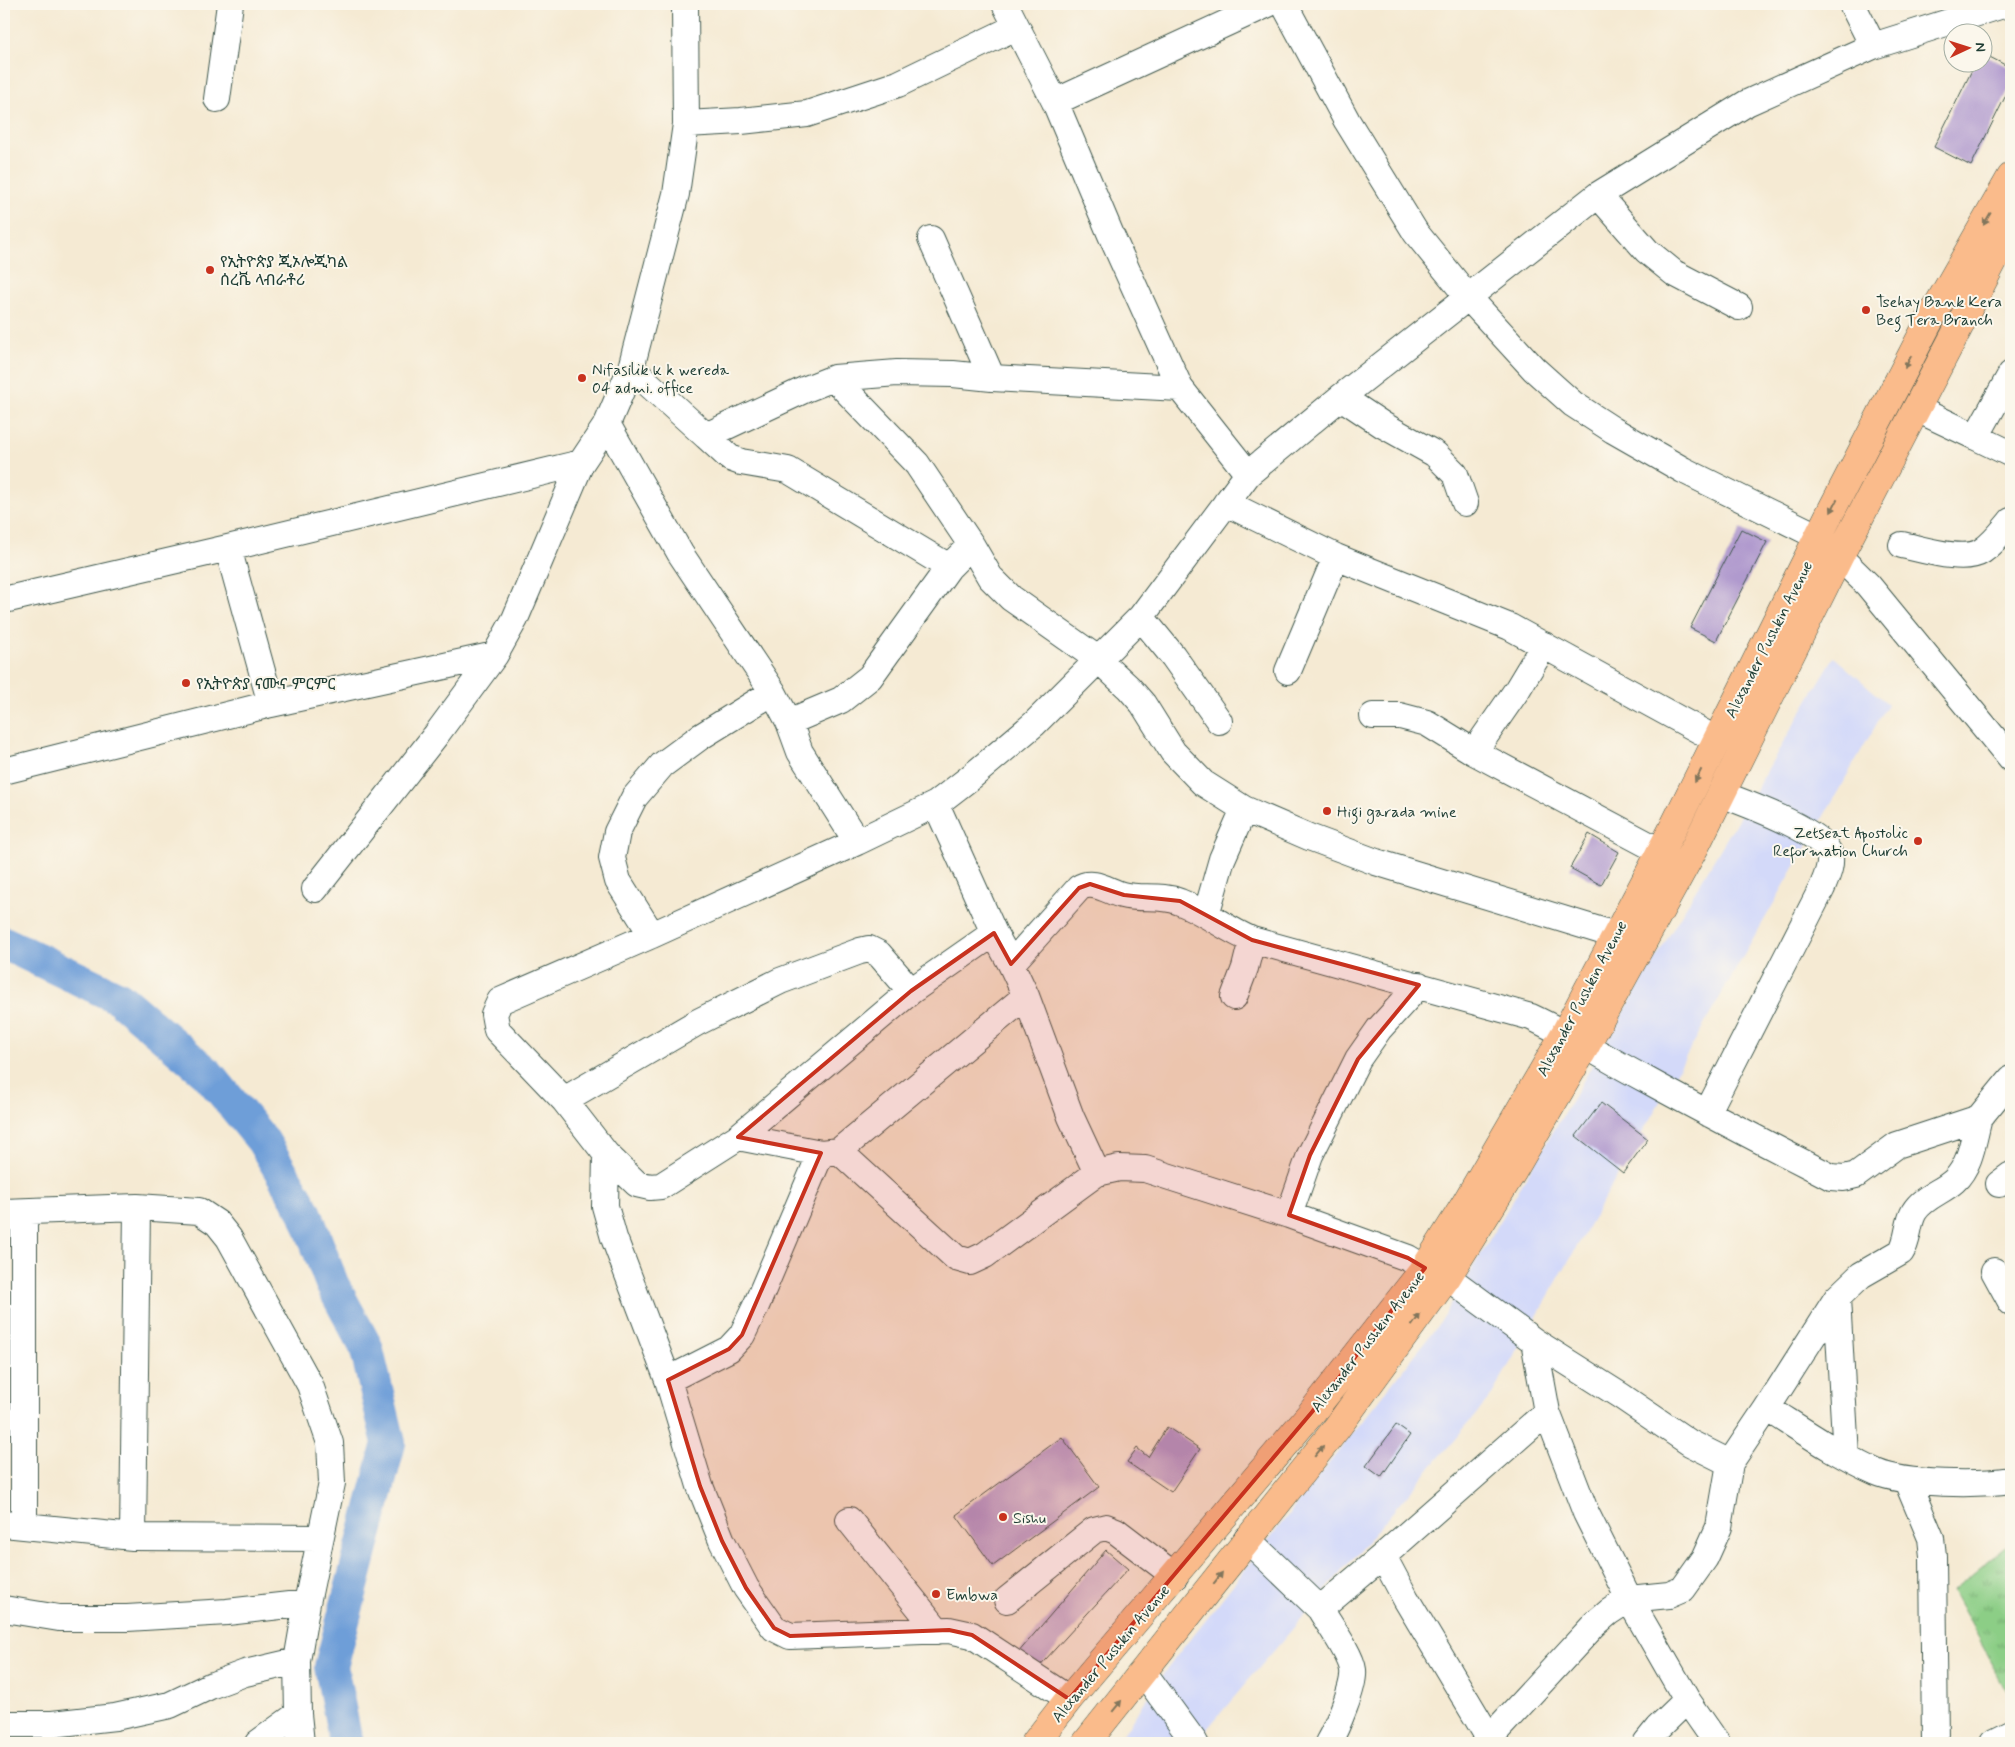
<svg xmlns="http://www.w3.org/2000/svg" width="2015" height="1747" viewBox="0 0 2015 1747" font-family="Mynerve,'Noto Sans Ethiopic',sans-serif">
<style>
.built{fill:#d3d9f9}
.grass{fill:url(#grass-tufts);stroke:#56865d}
.lines{fill:none;stroke-linecap:round;stroke-linejoin:round}
.river{stroke:#6e9ed8;stroke-width:34}
.building{fill:#b09ace}
.minor-casing{stroke:#3f574c;stroke-width:28}
.major-casing{stroke:#3f574c;stroke-width:29}
.minor{stroke:#fff;stroke-width:26}
.major{stroke:#fabb8b;stroke-width:28}
.oneway{fill:#82765b}
.marked{fill:#c8321e;fill-opacity:0.2;stroke:#c8321e;stroke-width:4;stroke-linejoin:round}
.poi-dot{fill:#c8321e;stroke:#fbf7ec;stroke-width:2}
.labels{text-anchor:middle;stroke-width:4;stroke-linejoin:round;paint-order:stroke}
.poi-label{font-size:16px;fill:#1f3d34;stroke:#fbf7ec;text-anchor:start}
.street-label{font-size:16px;fill:#1f3d34;stroke:#fbf7ec}
</style>
<defs>
<pattern id="grass-tufts" width="24" height="20" patternUnits="userSpaceOnUse" patternTransform="scale(1.25)"><rect width="24" height="20" fill="#8cce86"/><path d="M3 7l-1-3M5 7V3M7 7l1-3M15 17l-1-3M17 17v-4M19 17l1-3" fill="none" stroke="#72a86e"/></pattern>
</defs>
<rect width="100%" height="100%" fill="#fbf7ec"/>
<filter id="ink" filterUnits="userSpaceOnUse"><feTurbulence type="fractalNoise" baseFrequency=".02" numOctaves="2"/><feDisplacementMap in="SourceGraphic" scale="10" xChannelSelector="R" yChannelSelector="G"/><feConvolveMatrix kernelMatrix="1 2 1 2 8 2 1 2 1" color-interpolation-filters="sRGB"/></filter>
<filter id="wash" filterUnits="userSpaceOnUse"><feTurbulence type="fractalNoise" baseFrequency=".0096" numOctaves="4" result="noise"/><feDisplacementMap in="SourceGraphic" scale="20" xChannelSelector="R" yChannelSelector="G"/><feGaussianBlur stdDeviation="1.12" result="paint"/><feColorMatrix in="noise" values="0 0 0 0 0 0 0 0 0 0 0 0 0 0 0 0 0 1.4 0 .05"/><feComposite in="paint" operator="in"/></filter>
<g filter="url(#wash)">
<rect width="100%" height="100%" fill="#f5ead3"/>
<!-- built -->
<path class="built" d="M1834,657L1888,704L1490,1398L1195,1743H1117L1168,1667L1440,1323Z"/>
<!-- grass -->
<path class="grass" d="M2011,1543V1697L1953,1591Z"/>
<g class="lines">
<!-- river -->
<path class="river" d="M4,943L119,998L207,1073L263,1141L305,1212L332,1284L366,1347L389,1443L331,1667L346,1743"/>
</g>
<g id="blocks">
<!-- building -->
<path class="building" d="M1982,53L2011,68V85L1971,166L1934,147L1976,62H1982Z
M1741,529L1767,542L1716,641L1690,628Z
M1589,834L1619,852L1601,885L1570,868Z
M1601,1103L1648,1139L1623,1173L1576,1136Z
M1396,1425L1410,1435L1381,1477L1366,1466Z
M1167,1427L1200,1449L1171,1492L1127,1462L1137,1448L1148,1457Z
M1062,1437L1099,1487L993,1566L956,1515Z
M1106,1550L1128,1569L1035,1671L1017,1654Z"/>
</g>
</g>
<g filter="url(#ink)">
<use href="#blocks" fill-opacity="0" stroke="#3f574c" stroke-width="1"/>
<g class="lines">
<defs>
<path id="minor" d="M1284,4L1347,121L1416,233L1468,297L1534,369L1573,404L1613,430L1683,470L1819,537L1868,585L2011,759
M1852,4L1873,46
M217,99L230,4
M1055,102L1268,4
M686,124L741,121L807,114L898,84L1016,27
M1598,195L1647,251L1674,273L1739,307
M931,239L992,378
M631,368L706,436L806,389L834,378L897,373L953,374L992,378L1180,388
M2011,374L1976,437L2011,454
M834,378L917,464L972,546L990,577L1011,598L1099,660L1129,688L1143,704L1173,752L1203,783L1244,809L1309,837L1376,862L1615,935
M1341,397L1383,425L1435,454L1455,474L1465,503
M1917,409L1976,437
M607,424L680,553L773,692L789,722L800,752L857,842
M706,436L730,458L741,462L788,470L949,567
M1248,474L1341,397L1598,195L1747,103L1873,46L2006,4
M1226,503L1336,557L1510,627L1717,740
M1902,545C1922,549 1964,563 1982,551C1994,543 2002,532 2011,521
M4,600L228,548L581,463
M1141,617L1173,656L1219,721
M1288,671L1336,557
M271,704L495,655
M1373,716H1400L1427,723L1474,752L1660,851
M789,722L841,700L870,677L949,567L962,554
M1474,752L1517,690L1544,645
M4,771L271,704L228,548
M936,804L994,933L1011,964L1026,996L1071,1117L1097,1173L1119,1168L1145,1169L1289,1215L1408,1258L1425,1268
M315,889L436,735L495,655L515,619L581,463L607,424L631,368L676,194L686,124L685,4
M1206,915L1222,859L1244,809
M652,935L618,881L612,858L617,832L634,798L662,765L700,737L773,692
M1011,964L1079,888C1092,879 1108,891 1122,895C1141,900 1161,894 1180,902C1206,912 1227,930 1252,940L1531,1017C1570,1035 1607,1059 1645,1079C1706,1113 1769,1145 1831,1177L1844,1178L1856,1175L1897,1145L1979,1118L2011,1079
M911,991L879,954L869,949L860,951L780,981L698,1022L564,1100L606,1154L637,1184L650,1187L661,1186L738,1137L911,991L994,933
M1234,997L1245,968L1252,940
M564,1100L497,1030L494,1014L500,1001L652,935L857,842L936,804L971,777L1034,724L1141,617L1248,474L1180,388L1111,235L1055,102L1005,4
M1707,1113L1822,888C1826,878 1834,862 1828,851C1816,828 1746,804 1721,794
M738,1137L821,1153L839,1151L1026,996
M839,1151L956,1258L970,1262L985,1255L1097,1173
M606,1154L605,1206L614,1238L668,1380L700,1486L722,1541L746,1588L774,1628L790,1636L949,1630L972,1635L1069,1699
M1999,1184L2011,1175
M137,1207L133,1537L319,1538
M4,1212L137,1207L199,1211L217,1223L229,1238L310,1385L330,1443L332,1483L307,1603L297,1661L298,1714L301,1743
M1289,1215L1310,1155L1358,1059L1379,1029L1419,985
M1994,1271L2011,1302
M1447,1277L1534,1341L1547,1412L1586,1513L1629,1599L1609,1612L1594,1625L1485,1743
M1837,1298L1846,1456
M1534,1341L1621,1396L1690,1443L1730,1463L1767,1408L1837,1298L1861,1275L1901,1252C1909,1240 1907,1224 1914,1212C1923,1197 1942,1192 1954,1181C1971,1165 1973,1140 1979,1118
M668,1380L729,1349L742,1335L756,1306L821,1153
M1767,1408C1802,1430 1838,1455 1876,1472C1906,1485 1979,1485 2011,1480
M1907,1481L1931,1538L1933,1556L1935,1743
M849,1520L938,1631
M4,1524L133,1537
M24,1526V1212
M1247,1539L1320,1609
M1007,1600L1094,1530L1106,1527L1116,1531L1175,1576
M4,1609L59,1618H127L227,1612L307,1603
M1144,1673L1195,1743
M1687,1700L1717,1743
M4,1724H52L115,1717L170,1705L210,1686L245,1673L297,1661
M1489,1738L1406,1599L1383,1556L1547,1412
M258,1743L298,1714
M1328,1743C1336,1729 1355,1686 1353,1670C1351,1654 1328,1623 1320,1609L1383,1556
M1646,1743L1658,1728L1687,1700L1629,1599L1669,1595L1683,1589L1705,1558L1719,1527L1730,1463
M1993,1743L2011,1734"/>
<path id="major" d="M1035,1743L1069,1699L1312,1412L1425,1268L1464,1206L1565,1033L1671,832L1829,515L1934,312L2011,177
M1086,1743L1336,1429L1447,1277L1513,1171L1585,1047L1695,847L1839,557L2011,227"/>
</defs>
<!-- minor casing -->
<use href="#minor" class="minor-casing"/>
<!-- major casing -->
<use href="#major" class="major-casing"/>
<!-- minor -->
<use href="#minor" class="minor"/>
<!-- major -->
<use href="#major" class="major"/>
</g>
<!-- one-way arrows -->
<defs><path id="oneway-solid" d="M-6-.8H1V-3.2L6.5 0L1 3.2V.8H-6Z" transform="scale(1.25)"/></defs>
<g class="oneway">
<use href="#oneway-solid" transform="translate(1987 219) rotate(120)"/>
<use href="#oneway-solid" transform="translate(1908 362) rotate(117)"/>
<use href="#oneway-solid" transform="translate(1834 506) rotate(117)"/>
<use href="#oneway-solid" transform="translate(1698 776) rotate(117)"/>
<use href="#oneway-solid" transform="translate(1416 1320) rotate(-54)"/>
<use href="#oneway-solid" transform="translate(1319 1451) rotate(-51)"/>
<use href="#oneway-solid" transform="translate(1218 1578) rotate(-52)"/>
<use href="#oneway-solid" transform="translate(1117 1706) rotate(-51)"/>
</g>
</g>
<!-- marked area -->
<path class="marked" d="M1090,884L1124,895L1180,901L1252,940L1419,985L1358,1059L1310,1155L1289,1215L1408,1258L1425,1268L1312,1412L1069,1699L972,1635L949,1630L790,1636L774,1628L746,1588L722,1541L700,1486L668,1380L729,1349L742,1335L821,1153L738,1137L911,991L994,933L1011,964L1079,888Z"/>
<!-- markers -->
<g class="poi-dot">
<circle cx="210" cy="270" r="5"/>
<circle cx="1866" cy="310" r="5"/>
<circle cx="582" cy="378" r="5"/>
<circle cx="186" cy="683" r="5"/>
<circle cx="1327" cy="811" r="5"/>
<circle cx="1918" cy="841" r="5"/>
<circle cx="1003" cy="1517" r="5"/>
<circle cx="936" cy="1594" r="5"/>
</g>
<g class="labels">
<!-- poi labels -->
<g class="poi-label">
<text x="220" y="267">የኢትዮጵያ ጂኦሎጂካል<tspan x="220" dy="18">ሰረቬ ላብራቶሪ</tspan></text>
<text x="1876" y="307">Tsehay Bank Kera<tspan x="1876" dy="18">Beg Tera Branch</tspan></text>
<text x="592" y="375">Nifasilik k k wereda<tspan x="592" dy="18">04 admi. office</tspan></text>
<text x="196" y="689">የኢትዮጵያ ናሙና ምርምር</text>
<text x="1337" y="817">Higi garada mine</text>
<text x="1908" y="838" text-anchor="end">Zetseat Apostolic<tspan x="1908" dy="18">Reformation Church</tspan></text>
<text x="1013" y="1523">Sishu</text>
<text x="946" y="1600">Embwa</text>
</g>
<!-- street labels -->
<g class="street-label">
<text transform="translate(1768 639) rotate(-63)" y="6">Alexander Pushkin Avenue</text>
<text transform="translate(1581 998) rotate(-62)" y="6">Alexander Pushkin Avenue</text>
<text transform="translate(1367 1341) rotate(-52)" y="6">Alexander Pushkin Avenue</text>
<text transform="translate(1110 1653) rotate(-50)" y="6">Alexander Pushkin Avenue</text>
</g>
</g>
<!-- margin -->
<rect width="2015" height="1747" fill="none" stroke="#fbf7ec" stroke-width="20"/>
<!-- north arrow -->
<g transform="translate(1968 48) rotate(86)"><circle r="24" fill="#fbf7ec" stroke="#a3ada2"/>
<path d="M0-4L9 19L0 12L-9 19Z" fill="#c8321e"/>
<text y="-8" font-size="14" font-weight="bold" text-anchor="middle" fill="#1f3d34">N</text>
</g>
</svg>
